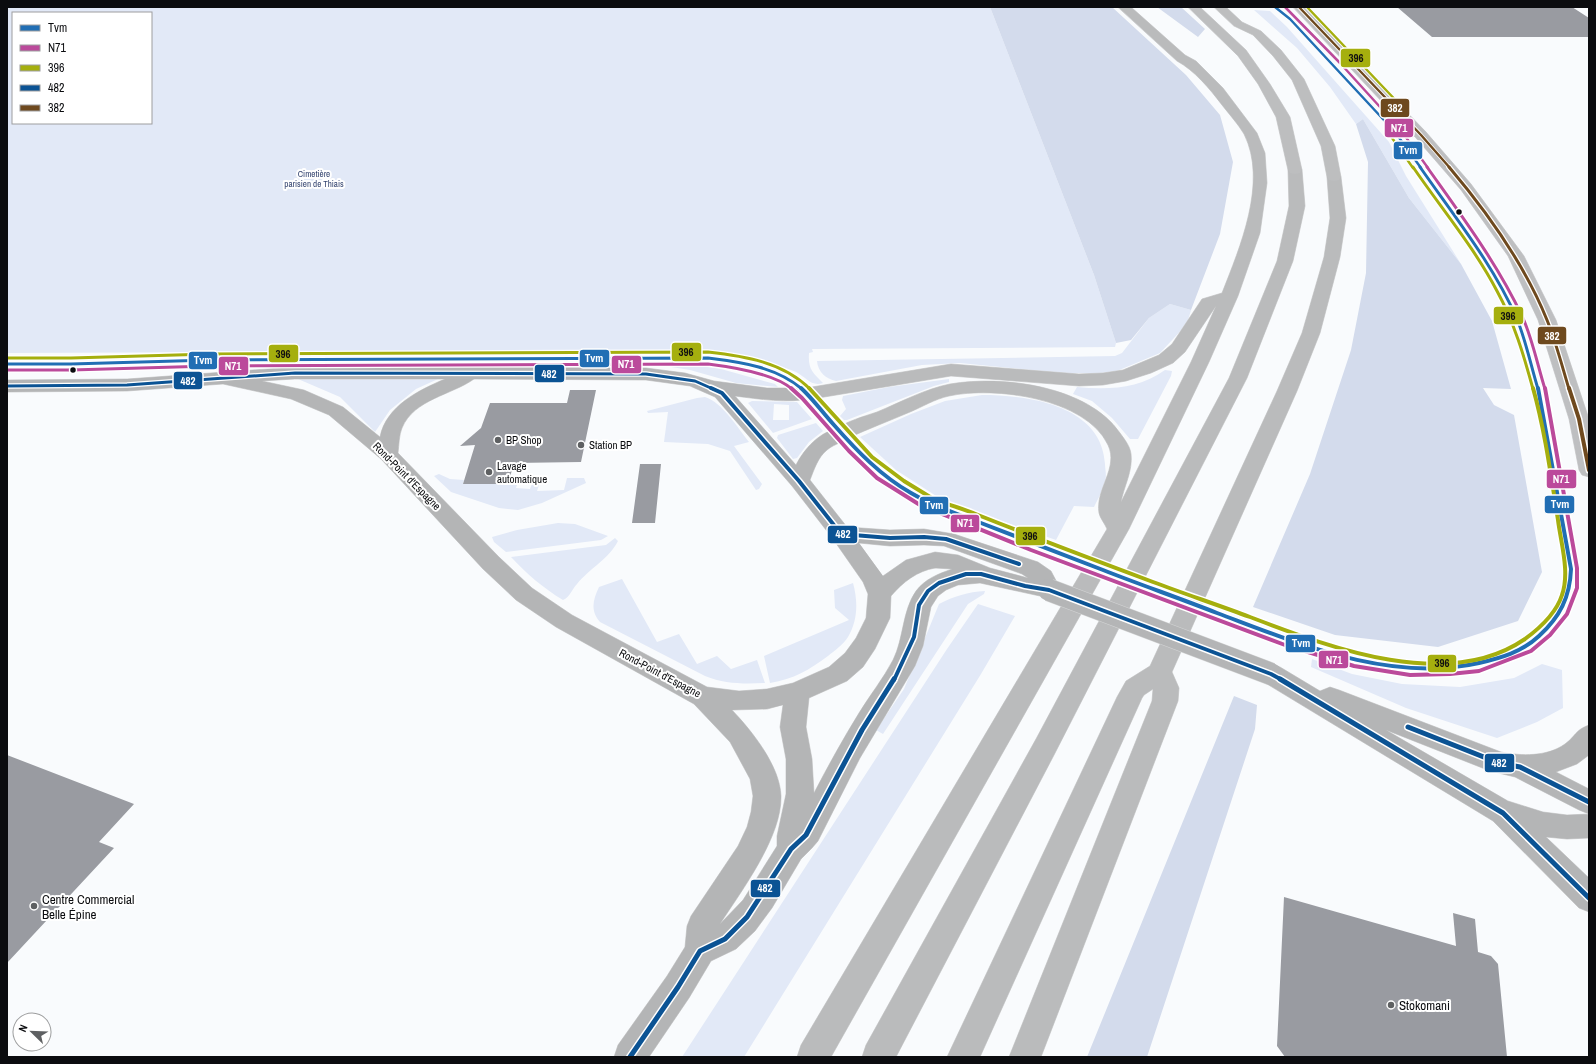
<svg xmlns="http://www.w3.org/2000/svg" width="1596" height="1064" viewBox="0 0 1596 1064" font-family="'Archivo Narrow',sans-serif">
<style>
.green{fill:#e2e9f7;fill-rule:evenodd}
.forest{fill:#d3dbec}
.building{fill:#999ba1}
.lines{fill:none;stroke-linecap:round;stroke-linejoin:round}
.tertiary-casing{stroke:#d4d5d6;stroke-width:1}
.secondary-casing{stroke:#d4d5d6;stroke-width:1}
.trunk-casing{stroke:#d4d5d6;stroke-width:1}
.motorway-casing{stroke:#d4d5d6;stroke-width:1}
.tertiary{fill:#b4b5b6;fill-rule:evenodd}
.secondary{fill:#bebfc1;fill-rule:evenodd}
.trunk{fill:#babbbc;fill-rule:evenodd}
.motorway{fill:#bdbebf;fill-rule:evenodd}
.tertiary-bridge-casing{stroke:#d4d5d6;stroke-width:23;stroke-linecap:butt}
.tertiary-bridge{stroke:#b4b5b6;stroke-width:22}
.bus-1-far2-casing{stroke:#fff;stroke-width:4}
.bus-1-far1-casing{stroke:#fff;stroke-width:5.5}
.bus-1-casing{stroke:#fff;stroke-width:7}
.bus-2-far2-casing{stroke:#fff;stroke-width:4}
.bus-2-far1-casing{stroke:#fff;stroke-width:5.5}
.bus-2-casing{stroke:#fff;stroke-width:7}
.bus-3-far2-casing{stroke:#fff;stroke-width:4}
.bus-3-far1-casing{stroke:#fff;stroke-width:5.5}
.bus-3-casing{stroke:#fff;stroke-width:7}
.bus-4-far2-casing{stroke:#fff;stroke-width:5.5}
.bus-4-far1-casing{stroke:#fff;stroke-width:7}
.bus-4-casing{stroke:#fff;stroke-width:8}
.bus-5-far2-casing{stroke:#fff;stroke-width:4}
.bus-5-far1-casing{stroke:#fff;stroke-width:5.5}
.bus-5-casing{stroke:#fff;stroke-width:7}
.bus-1-far2{stroke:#216eb4;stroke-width:2.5}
.bus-1-far1{stroke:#216eb4;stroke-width:3}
.bus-1{stroke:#216eb4;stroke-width:4}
.bus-2-far2{stroke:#bb4a9b;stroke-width:2.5}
.bus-2-far1{stroke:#bb4a9b;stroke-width:3}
.bus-2{stroke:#bb4a9b;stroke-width:4}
.bus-3-far2{stroke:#a5af0e;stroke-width:2.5}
.bus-3-far1{stroke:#a5af0e;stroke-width:3}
.bus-3{stroke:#a5af0e;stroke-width:4}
.bus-4-far2{stroke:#0b5394;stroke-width:3}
.bus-4-far1{stroke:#0b5394;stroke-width:4}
.bus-4{stroke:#0b5394;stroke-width:5}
.bus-5-far2{stroke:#6e491e;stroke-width:2.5}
.bus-5-far1{stroke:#6e491e;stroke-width:3}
.bus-5{stroke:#6e491e;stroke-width:4}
.bus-dot{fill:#0b0c0f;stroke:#fff;stroke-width:1.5}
.poi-dot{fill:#5e6062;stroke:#fff;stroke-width:1.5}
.labels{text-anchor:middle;stroke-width:4;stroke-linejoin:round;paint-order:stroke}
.far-park-label{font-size:9px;fill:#354570;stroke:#fff}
.poi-label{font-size:11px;fill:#0b0c0f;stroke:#fff;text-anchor:start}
.street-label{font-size:11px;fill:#0b0c0f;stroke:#fff}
.near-poi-label{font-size:13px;fill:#0b0c0f;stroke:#fff;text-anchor:start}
.line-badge{stroke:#fff;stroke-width:1.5}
.badge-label{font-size:11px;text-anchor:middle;font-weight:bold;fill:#fff}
.pale-badge-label{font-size:11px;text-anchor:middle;font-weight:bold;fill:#111}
</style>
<rect width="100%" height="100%" fill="#f9fbfd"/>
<!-- green -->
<path class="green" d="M7,7H990L1094,275L1116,343L1115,347L812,349L813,352L809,353C808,369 812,372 823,383C811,387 806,377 796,372C770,361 742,356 715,351L714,350L7,353ZM13,13H151V123H13Z
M1254,10L1270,11L1287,27L1389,142L1406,176L1461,264L1409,198L1363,119L1356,124L1330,87L1297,48Z
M1170,304L1191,310L1187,324L1160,353L1117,371L1102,373H1060L960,363L922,365L836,381C826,379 818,372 817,361L1115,356L1122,353L1149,318Z
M659,365H693L721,369L775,384L778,387L736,383L690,370Z
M1165,370L1172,371L1171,376L1138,439H1130L1112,418L1092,401L1073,394L1077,387C1108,390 1139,389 1165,370Z
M298,379H438L416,389L390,410L375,432L340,397Z
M949,379V382L934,386L847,420H844L840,416L846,409L842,400L843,396L889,387Z
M982,395C1028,395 1102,405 1105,464C1105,469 1107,476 1105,482C1103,490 1098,499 1094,507L1074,506L1056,540L944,501L896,470L860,437L911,414L945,401Z
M705,397C723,403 737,427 749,442L734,446L762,484L759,489L756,490L730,451L708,444L664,442L668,412L648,413L647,411L697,398Z
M752,401L797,402L812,419L773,433L749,404L748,403ZM774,404L789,405V420H773Z
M816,423L823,431L809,442L797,458L793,459L777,438L778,435Z
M439,474L450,479L464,480L463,484H508L509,480L519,479L516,488L530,489L534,479H537L540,482L537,491L564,490L567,478H584L586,483L542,503L518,510L499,508L451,492L434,476Z
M558,523L575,524L608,536L601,540L506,552L494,542L492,537L517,530Z
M615,538L618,541C609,559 590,568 577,584C572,589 570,597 563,600C543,588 527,574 511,557L606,545Z
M622,579L657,642L679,634L697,664L717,656L731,669L757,660L765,683C743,684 725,684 705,676L600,622C590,610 593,600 599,587Z
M853,583C858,601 858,620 848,637C844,644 834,651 828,656C809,670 794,679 770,683L764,656L849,620L835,608L834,590Z
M985,591L984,594L968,604L883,734L876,730L904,689L939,604C954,596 968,592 985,591Z
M978,604L1015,616L981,674L744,1057H682L947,649Z
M1312,659L1352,674L1402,684L1460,687L1514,678L1542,664L1562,670L1563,708L1537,722L1497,738L1406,708L1311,667Z"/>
<!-- forest -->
<path class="forest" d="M990,7H1112L1186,75L1220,115L1233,162L1220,234L1191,310L1170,304L1149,318L1131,340L1116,343L1094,275Z
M1157,7H1181L1205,29L1198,37Z
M1363,119L1409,198L1461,264L1492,321L1511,389L1483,388L1494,405L1514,415L1542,572L1518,621L1438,647L1335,635L1253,607L1310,474L1351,350L1366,273L1368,162L1356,124Z
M1234,696L1257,705L1255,729L1147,1057H1087Z"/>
<!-- building -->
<path class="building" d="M1397,7H1572L1589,18V37H1432Z
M570,390H596L581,462L514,463L508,484H463L475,445L460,446L481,428L490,403H567Z
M640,464H661L655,523H632Z
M7,755L134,804L99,842L114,848L7,963Z
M1284,897L1456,946L1453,913L1475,919L1478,952L1491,956L1498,964L1507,1057H1285L1277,1046Z"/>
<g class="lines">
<defs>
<path id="tertiary" d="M295,367L646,368L685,373L714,381L767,388H806L813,390L816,394L813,398C788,404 759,399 735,396L796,465C805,447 826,424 848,430L851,434C845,443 835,443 827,450C818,457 814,470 810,480L847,527L890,530L924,529L954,534L1038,562L1051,571L1061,590L1057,596L1049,598L980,583L958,585L946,590L938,596L931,607L923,646L915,666L860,758L818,841L812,848L801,859L772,908L755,931L736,949L711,961L689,998L649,1057H614L618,1045L667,976L685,947L687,926L691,916L738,846L747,827L751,812L753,796L750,779L730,742L694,704L556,627L516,600L483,569L381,459L329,415L291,399L223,384L127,391L7,392V380L127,379ZM295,379H445C419,390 386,406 380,437L343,407L304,390L262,381ZM474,379L646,380L690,386L715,397L792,486L833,539L863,582L868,594L866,618L856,638L845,653L829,667L793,683L767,689L739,691L707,687L572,615L532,588L499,557L398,453C399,445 399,435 402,428C414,399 452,395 474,379ZM859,543L890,546L924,545L944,546L1022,574L1028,578L990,568L958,555L935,552L906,560L883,576ZM935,568L952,569C938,574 925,579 916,591C902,611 904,638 893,660C883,679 870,695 859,713C843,739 828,766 814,793L812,759L806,727L809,698L847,681L863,667L875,649L890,618L891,596C903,582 917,571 935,568ZM783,705L780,727L786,759V794L777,836V846L743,900L720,924C742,890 782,837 781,796C780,766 752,731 732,710L767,709Z
M1271,664L1280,667L1320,691L1330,687L1339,690L1501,752C1521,756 1547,757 1565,744C1576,736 1575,730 1589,725V755L1577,764L1556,772L1589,789V838L1567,839L1546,837L1589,878V912L1579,908L1493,821L1262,681L1259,674L1262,667ZM1386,730L1490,771L1515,777L1579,810L1589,814L1567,815L1543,812L1508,801Z"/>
<path id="secondary" d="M1293,7H1305L1426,132L1471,184L1524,256L1556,320L1589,419V477L1582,475L1579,470L1569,419L1538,320L1508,256L1461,190L1416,138Z"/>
<path id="trunk" d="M1118,7H1131L1185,55L1196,61L1223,88L1257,133L1265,153L1267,183L1260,233L1238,296L1209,362L1129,529L831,1057H797L801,1045L1107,529C1105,524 1100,518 1099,513C1095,489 1119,468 1108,445C1086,398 994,386 949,396C935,399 922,407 910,412C889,421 868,429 848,438L841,440L834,438L831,434C837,424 865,416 877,412C901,402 925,389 950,384C1003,375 1088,386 1120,433C1125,440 1130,446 1131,454C1133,471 1124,486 1121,502L1191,362L1216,306L1185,352L1173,363L1151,373L1126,381L1103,385L1079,386L951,376L806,400L799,398L796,394L799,390L806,388L951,364L1079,374L1103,373L1123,370L1159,355L1172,344L1202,299L1222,293C1240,247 1268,182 1244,134C1238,124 1229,114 1222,105C1209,88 1195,71 1177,61Z
M1295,166L1300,167L1302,170L1305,206L1293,261L1247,378L1054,755L896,1057H862L866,1045L1036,739L1229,378L1277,261L1289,206L1288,170L1290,167Z
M1334,173L1339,174L1341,177L1346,218L1340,257L1320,333L1297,391L1172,672L1179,688L1178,701L1041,1057H1009L1152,701L1153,689L1144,695L1142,698L980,1057H947L1117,697L1126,681L1150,666L1277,391L1302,333L1324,257L1330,218L1327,177L1329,174Z"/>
<path id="motorway" d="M1188,7H1200L1246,50L1270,84L1290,117L1302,170L1300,173L1295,174L1290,173L1288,170L1276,117L1258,84L1238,56Z
M1214,7H1226L1242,22L1261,31L1281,50L1304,79L1335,146L1341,177L1339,180L1334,181L1329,180L1327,177L1321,146L1292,80L1273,56L1253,35L1234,26Z"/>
</defs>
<!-- tertiary casing -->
<use href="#tertiary" class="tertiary-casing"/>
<!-- secondary casing -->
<use href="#secondary" class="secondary-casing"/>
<!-- trunk casing -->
<use href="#trunk" class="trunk-casing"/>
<!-- motorway casing -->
<use href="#motorway" class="motorway-casing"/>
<!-- tertiary -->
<use href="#tertiary" class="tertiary"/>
<!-- secondary -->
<use href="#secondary" class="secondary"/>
<!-- trunk -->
<use href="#trunk" class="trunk"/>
<!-- motorway -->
<use href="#motorway" class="motorway"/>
<defs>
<path id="tertiary-bridge" d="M1049,590L1271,674"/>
</defs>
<!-- tertiary-bridge casing -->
<use href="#tertiary-bridge" class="tertiary-bridge-casing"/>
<!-- tertiary-bridge -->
<use href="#tertiary-bridge" class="tertiary-bridge"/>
<defs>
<path id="bus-1-far2" d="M1275,7L1290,19L1395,132L1421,168"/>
<path id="bus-1-far1" d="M1420,167C1454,216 1493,264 1517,319C1526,341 1531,366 1538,389
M7,364H71L211,360L708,358C741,362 776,367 802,389"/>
<path id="bus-1" d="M801,388C813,399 823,413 834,425C857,451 881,476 911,493C933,506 957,514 981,523C1022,539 1063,555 1103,570C1141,585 1179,598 1217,613C1300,644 1389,683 1479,663C1501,658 1522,652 1539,636C1560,617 1570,597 1571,569L1538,388"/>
<path id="bus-2-far2" d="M1285,7L1340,63L1400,129L1428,168"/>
<path id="bus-2-far1" d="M1427,167C1461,215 1497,263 1522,316C1532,337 1538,367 1545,389
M7,370H71L211,366L708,364C732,367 774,373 792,389"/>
<path id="bus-2" d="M791,388L802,398L849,451L877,478L920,505L1031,550L1285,645L1354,666L1410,675L1450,674L1479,671L1531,651L1550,635L1567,614L1577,588V568L1545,388"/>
<path id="bus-3-far2" d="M1307,7L1404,109
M1390,135L1413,168"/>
<path id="bus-3-far1" d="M1413,167C1441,208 1474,247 1497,291C1514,322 1524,356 1533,389
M7,358H71L211,354L708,352C744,356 783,362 810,389"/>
<path id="bus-3" d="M809,388L872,457L904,481L935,500C949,505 964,509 978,515C1036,538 1094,560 1153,582C1185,594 1218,605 1250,617C1329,647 1447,693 1525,639C1540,628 1556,614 1562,595C1570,572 1561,544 1558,520C1551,476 1545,431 1533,388"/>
<path id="bus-4-far2" d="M7,386L127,385L295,373L646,374L695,381L713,389"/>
<path id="bus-4-far1" d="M711,388L722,393L799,481L841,534L890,538L924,537L946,539L1019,564
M894,680L914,637L919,605L928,591L939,583L966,574H981L1025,586L1049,590L1271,674L1282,680"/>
<path id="bus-4" d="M1280,679L1503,813L1589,898
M1408,727L1499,763L1520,767L1589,802
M630,1057L678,987L700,951L725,939L747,917L791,849L806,835L862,730L894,679"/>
<path id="bus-5-far2" d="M1299,7L1421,135L1450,168"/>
<path id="bus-5-far1" d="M1449,167C1488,213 1524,263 1547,320C1556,342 1562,366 1569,389"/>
<path id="bus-5" d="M1569,388L1579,419L1589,470"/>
</defs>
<!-- bus-1-far2 casing -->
<use href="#bus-1-far2" class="bus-1-far2-casing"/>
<!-- bus-1-far1 casing -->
<use href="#bus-1-far1" class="bus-1-far1-casing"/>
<!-- bus-1 casing -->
<use href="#bus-1" class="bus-1-casing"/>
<!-- bus-2-far2 casing -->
<use href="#bus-2-far2" class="bus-2-far2-casing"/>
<!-- bus-2-far1 casing -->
<use href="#bus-2-far1" class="bus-2-far1-casing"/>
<!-- bus-2 casing -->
<use href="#bus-2" class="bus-2-casing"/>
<!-- bus-3-far2 casing -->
<use href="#bus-3-far2" class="bus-3-far2-casing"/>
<!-- bus-3-far1 casing -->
<use href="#bus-3-far1" class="bus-3-far1-casing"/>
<!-- bus-3 casing -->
<use href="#bus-3" class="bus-3-casing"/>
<!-- bus-4-far2 casing -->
<use href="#bus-4-far2" class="bus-4-far2-casing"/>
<!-- bus-4-far1 casing -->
<use href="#bus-4-far1" class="bus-4-far1-casing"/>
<!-- bus-4 casing -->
<use href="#bus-4" class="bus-4-casing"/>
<!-- bus-5-far2 casing -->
<use href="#bus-5-far2" class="bus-5-far2-casing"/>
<!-- bus-5-far1 casing -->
<use href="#bus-5-far1" class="bus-5-far1-casing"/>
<!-- bus-5 casing -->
<use href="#bus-5" class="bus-5-casing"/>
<!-- bus-1-far2 -->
<use href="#bus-1-far2" class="bus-1-far2"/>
<!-- bus-1-far1 -->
<use href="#bus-1-far1" class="bus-1-far1"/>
<!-- bus-1 -->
<use href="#bus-1" class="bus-1"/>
<!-- bus-2-far2 -->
<use href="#bus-2-far2" class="bus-2-far2"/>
<!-- bus-2-far1 -->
<use href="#bus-2-far1" class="bus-2-far1"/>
<!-- bus-2 -->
<use href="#bus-2" class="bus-2"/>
<!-- bus-3-far2 -->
<use href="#bus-3-far2" class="bus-3-far2"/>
<!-- bus-3-far1 -->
<use href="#bus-3-far1" class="bus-3-far1"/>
<!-- bus-3 -->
<use href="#bus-3" class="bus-3"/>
<!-- bus-4-far2 -->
<use href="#bus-4-far2" class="bus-4-far2"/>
<!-- bus-4-far1 -->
<use href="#bus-4-far1" class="bus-4-far1"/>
<!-- bus-4 -->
<use href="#bus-4" class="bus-4"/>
<!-- bus-5-far2 -->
<use href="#bus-5-far2" class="bus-5-far2"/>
<!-- bus-5-far1 -->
<use href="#bus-5-far1" class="bus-5-far1"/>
<!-- bus-5 -->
<use href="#bus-5" class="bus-5"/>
</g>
<!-- markers -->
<g class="bus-dot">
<circle cx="1459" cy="212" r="3.5"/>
<circle cx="73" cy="370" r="3.5"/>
</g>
<g class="poi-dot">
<circle cx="498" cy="440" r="4"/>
<circle cx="581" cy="445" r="4"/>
<circle cx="489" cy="472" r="4"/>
<circle cx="34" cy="906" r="4"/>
<circle cx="1391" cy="1005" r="4"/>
</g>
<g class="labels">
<!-- far-park labels -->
<g class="far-park-label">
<text x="314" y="177">Cimetière<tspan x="314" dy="10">parisien de Thiais</tspan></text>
</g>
<!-- poi labels -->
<g class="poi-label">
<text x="506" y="444">BP Shop</text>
<text x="589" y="449">Station BP</text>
<text x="497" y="470">Lavage<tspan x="497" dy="13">automatique</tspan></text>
</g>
<!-- street labels -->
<g class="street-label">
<text transform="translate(407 476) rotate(45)" y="4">Rond-Point d'Espagne</text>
<text transform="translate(660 673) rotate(28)" y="4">Rond-Point d'Espagne</text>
</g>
<!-- near-poi labels -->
<g class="near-poi-label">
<text x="42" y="904">Centre Commercial<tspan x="42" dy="15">Belle Épine</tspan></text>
<text x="1399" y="1010">Stokomani</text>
</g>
</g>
<g class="line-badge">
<rect x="1340" y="48" width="31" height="20" rx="4" fill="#a5af0e"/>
<rect x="1380" y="98" width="30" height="20" rx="4" fill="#6e491e"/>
<rect x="1384" y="118" width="30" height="20" rx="4" fill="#bb4a9b"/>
<rect x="1393" y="141" width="30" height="19" rx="4" fill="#216eb4"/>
<rect x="1493" y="306" width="31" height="19" rx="4" fill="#a5af0e"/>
<rect x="1537" y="326" width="30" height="19" rx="4" fill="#6e491e"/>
<rect x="671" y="342" width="31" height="20" rx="4" fill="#a5af0e"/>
<rect x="268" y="344" width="31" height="19" rx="4" fill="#a5af0e"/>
<rect x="579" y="349" width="31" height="19" rx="4" fill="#216eb4"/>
<rect x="188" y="351" width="30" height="19" rx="4" fill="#216eb4"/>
<rect x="611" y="355" width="31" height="19" rx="4" fill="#bb4a9b"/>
<rect x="218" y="356" width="31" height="20" rx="4" fill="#bb4a9b"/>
<rect x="534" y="364" width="31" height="19" rx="4" fill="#0b5394"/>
<rect x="173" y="371" width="30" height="19" rx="4" fill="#0b5394"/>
<rect x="1546" y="469" width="31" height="20" rx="4" fill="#bb4a9b"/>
<rect x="1544" y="495" width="31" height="19" rx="4" fill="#216eb4"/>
<rect x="919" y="496" width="30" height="19" rx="4" fill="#216eb4"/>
<rect x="950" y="514" width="30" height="19" rx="4" fill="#bb4a9b"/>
<rect x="827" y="525" width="31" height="19" rx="4" fill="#0b5394"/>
<rect x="1015" y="526" width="31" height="20" rx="4" fill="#a5af0e"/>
<rect x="1285" y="634" width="31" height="19" rx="4" fill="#216eb4"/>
<rect x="1318" y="650" width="31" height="19" rx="4" fill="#bb4a9b"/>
<rect x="1427" y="654" width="30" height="19" rx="4" fill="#a5af0e"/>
<rect x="1484" y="753" width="31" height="20" rx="4" fill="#0b5394"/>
<rect x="750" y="879" width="31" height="19" rx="4" fill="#0b5394"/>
</g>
<g class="badge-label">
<text x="1395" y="112">382</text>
<text x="1399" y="132">N71</text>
<text x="1408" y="154">Tvm</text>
<text x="1552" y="340">382</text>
<text x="594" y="362">Tvm</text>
<text x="203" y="364">Tvm</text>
<text x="626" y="368">N71</text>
<text x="233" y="370">N71</text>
<text x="549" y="378">482</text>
<text x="188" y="385">482</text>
<text x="1561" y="483">N71</text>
<text x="1560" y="508">Tvm</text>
<text x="934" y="509">Tvm</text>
<text x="965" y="527">N71</text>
<text x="843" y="538">482</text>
<text x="1301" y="647">Tvm</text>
<text x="1334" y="664">N71</text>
<text x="1499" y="767">482</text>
<text x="765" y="892">482</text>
</g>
<g class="pale-badge-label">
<text x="1356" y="62">396</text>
<text x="1508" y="320">396</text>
<text x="686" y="356">396</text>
<text x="283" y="358">396</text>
<text x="1030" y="540">396</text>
<text x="1442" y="667">396</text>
</g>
<!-- border -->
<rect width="1596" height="1064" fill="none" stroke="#0b0c0f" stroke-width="16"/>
<!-- legend -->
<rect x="12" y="12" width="140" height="112" fill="#ffffff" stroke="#9d9e9f"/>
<rect x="20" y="25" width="20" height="6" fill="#216eb4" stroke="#9d9e9f"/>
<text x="48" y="32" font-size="12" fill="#0b0c0f">Tvm</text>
<rect x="20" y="45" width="20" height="6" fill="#bb4a9b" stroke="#9d9e9f"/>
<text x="48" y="52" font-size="12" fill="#0b0c0f">N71</text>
<rect x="20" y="65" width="20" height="6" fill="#a5af0e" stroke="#9d9e9f"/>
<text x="48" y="72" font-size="12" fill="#0b0c0f">396</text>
<rect x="20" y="85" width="20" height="6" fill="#0b5394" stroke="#9d9e9f"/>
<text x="48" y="92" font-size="12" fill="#0b0c0f">482</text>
<rect x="20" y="105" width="20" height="6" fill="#6e491e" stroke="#9d9e9f"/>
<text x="48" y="112" font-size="12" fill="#0b0c0f">382</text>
<!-- north arrow -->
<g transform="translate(32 1032) rotate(293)"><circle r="19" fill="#ffffff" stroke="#9d9e9f"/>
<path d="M0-3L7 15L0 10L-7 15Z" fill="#5e6062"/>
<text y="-6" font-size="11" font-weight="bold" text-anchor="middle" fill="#0b0c0f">N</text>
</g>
</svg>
